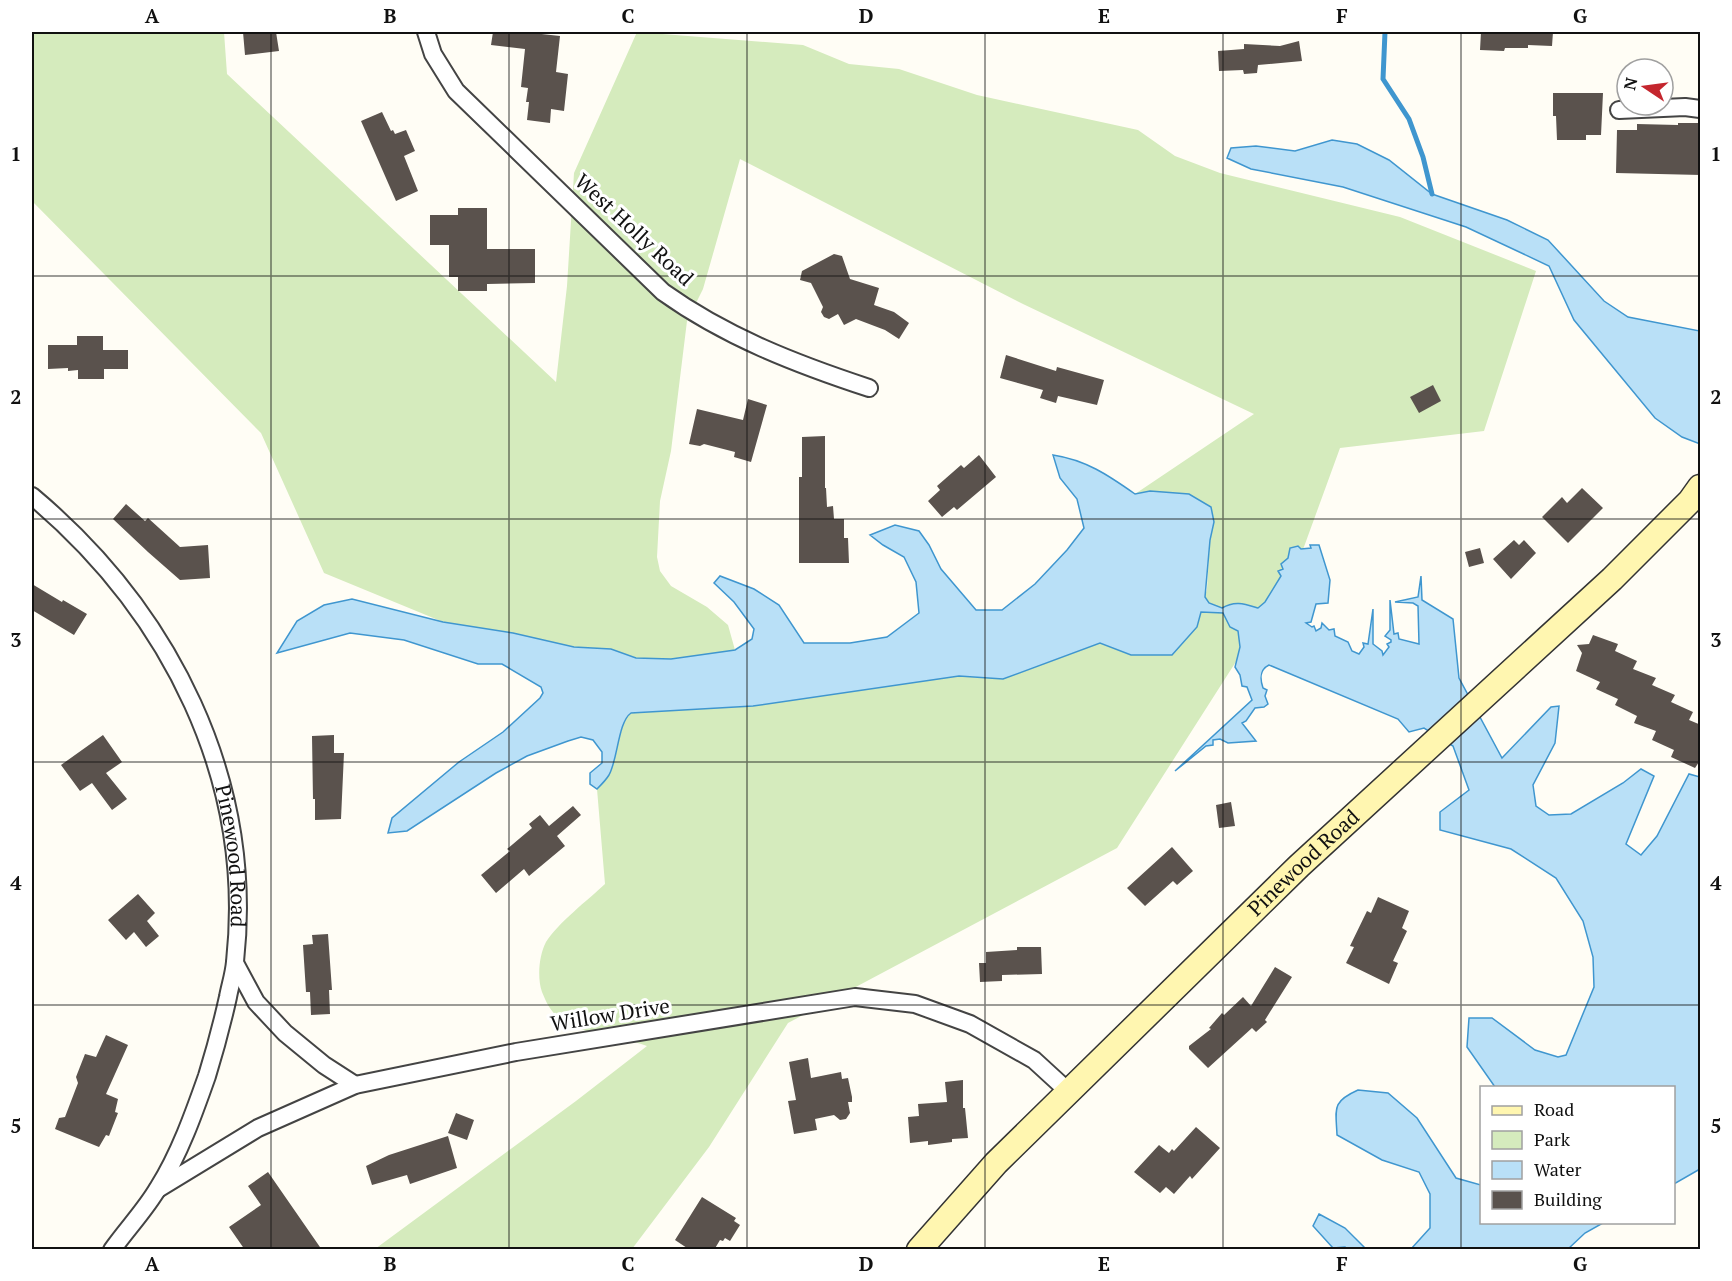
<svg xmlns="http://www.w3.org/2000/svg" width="1732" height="1281" viewBox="0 0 1732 1281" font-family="'PT Serif',serif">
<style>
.green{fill:#d5ebbd}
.water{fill:#b9e0f7;stroke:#3f96cf;stroke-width:1.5}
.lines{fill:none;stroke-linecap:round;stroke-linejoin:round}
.stream{stroke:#3f96cf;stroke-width:5}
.building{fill:#5a524d}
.street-casing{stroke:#444;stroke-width:20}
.secondary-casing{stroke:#333;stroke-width:27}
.street{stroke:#fff;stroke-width:16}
.secondary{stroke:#fff6b0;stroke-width:24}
.grid{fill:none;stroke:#111;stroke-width:1.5;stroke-opacity:0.55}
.labels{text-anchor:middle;stroke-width:6;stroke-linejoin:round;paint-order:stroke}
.street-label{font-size:21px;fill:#111;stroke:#fff}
.neatline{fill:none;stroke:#111;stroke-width:2}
.grid-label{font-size:20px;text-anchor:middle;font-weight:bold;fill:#111}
</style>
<rect width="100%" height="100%" fill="#fffdf5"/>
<!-- green -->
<path class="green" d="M32,32H224L227,74L556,382L567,286L574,173L637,32L803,45L849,64L899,69L977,95L1138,130L1175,156L1220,173L1400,217L1536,271L1484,431L1340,448L1297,566L1117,848L788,1023L709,1147L632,1249H375L576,1101L647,1046C621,1036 588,1036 563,1021C551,1013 547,1004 542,992C537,978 539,955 546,942C558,923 588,900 605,884L597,789L604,782L626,717L631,713L753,706L959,676L1003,679L1100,643L1131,655H1172L1197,627L1207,589L1210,540L1214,522L1211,507L1189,494L1150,491L1135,494L1254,414L1023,304L740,159L703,289L687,321L671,451L660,501L657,557L660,571L671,586L707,607L728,625L735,650L671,659L636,658L611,649L574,647L513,633L443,622L324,573L261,433L32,201Z"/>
<!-- water -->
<path class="water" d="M1332,140L1357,144L1389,160L1432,194L1507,220L1548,240L1604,301L1628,317L1700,331V444L1682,437L1655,418L1574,320L1549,266L1466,227L1343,187L1251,169L1227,158L1231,148L1256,146L1295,151Z
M1053,455C1086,460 1108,475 1135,494L1150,491L1189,494L1211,507L1214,522L1210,540L1205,597L1209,603L1222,608C1235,600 1245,604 1258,608L1265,602L1281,576L1278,571L1283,569L1281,564L1288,558L1290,548L1298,546L1301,549L1311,548L1310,545H1319L1330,580L1328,603L1316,604L1311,622L1306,623L1312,627L1314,626L1316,631L1321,628L1322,623L1329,630L1334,629L1335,636L1348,642L1352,651L1359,654L1364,647L1363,643L1368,644L1373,609V644L1382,651L1383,655L1389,647L1387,644L1391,642V640L1385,636L1390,630V600L1394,634L1398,633L1399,639L1419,644L1418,606L1413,603L1395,602L1418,597L1421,576L1422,600L1453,619L1459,678L1502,758L1551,707L1559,706L1555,743L1533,785L1536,806L1549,815L1571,814L1623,783L1641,769L1654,776L1626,844L1641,855L1657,836L1689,774L1700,777V1169L1674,1184V1088L1495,1087L1467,1047L1469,1018H1492L1535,1050L1558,1057L1566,1055L1594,987L1593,957L1583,921L1556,878L1511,849L1440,830V812L1469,790L1453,746L1424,728L1409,732L1398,719L1269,665C1259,670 1260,679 1263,688L1267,690L1265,696L1268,704L1264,707L1255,708L1246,721L1242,723L1256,741L1228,743L1220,739L1213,740V745L1206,746L1175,771L1252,700L1247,687L1242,686L1240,675L1235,667L1240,647L1238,631L1230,627L1223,613L1201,612L1197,627L1172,655H1131L1100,643L1003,679L959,676L753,706L631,713C618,722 618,759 609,775C606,780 601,785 597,789L590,784V773L602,763V752L593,740L581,737L568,741L527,756L496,773L407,831L388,833L392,818L459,762L503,732L540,698L543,693L541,687L502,664H478L404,640L350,633L277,653L297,621L324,605L352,599L443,622L513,633L574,647L611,649L636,658L671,659L735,650L752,639L754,629L734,602L714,583L720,576L754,589L779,605L804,643H850L887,637L919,613L916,582L904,557L883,545L870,535L895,525L919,531L929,545L941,569L976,610H1002L1035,584L1067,550L1084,528L1077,499L1060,478Z
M1358,1090L1388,1093L1417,1118L1456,1178L1481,1185L1482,1222L1603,1223L1585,1233L1568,1249H1411L1430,1228V1194L1419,1172L1382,1160L1337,1135C1336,1109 1331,1102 1358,1090Z
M1319,1214L1345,1228L1366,1249H1347L1345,1247L1333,1248L1313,1226Z"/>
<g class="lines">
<!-- stream -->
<path class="stream" d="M1385,32L1383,79L1409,119L1423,157L1432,194"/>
</g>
<!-- building -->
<path class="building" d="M243,32H276L279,51L245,55Z
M493,32H523L560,36L556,72L568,74L564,111L551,109L550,123L527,120L529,102H526L528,88L521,87L525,49L491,45Z
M1481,32H1553L1552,46L1528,45V48H1505L1504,51L1480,50Z
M1299,41L1302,61L1258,65L1257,73L1244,74L1243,70L1219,71L1218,51L1244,49V44L1280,46Z
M1553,93H1603L1601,135H1586V140H1557L1556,116H1553Z
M382,112L391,131L393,130L395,134L406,130L415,151L404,156L418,191L396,201L361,121Z
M1678,123H1701V175L1616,173L1617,130H1637V124L1678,125Z
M458,208H487V249H535V283L487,284V291H458V277H449V245H430V215H458Z
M834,254L842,256L850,279L879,288L874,305L894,312L909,323L899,339L885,330L856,319L844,325L838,314L829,319L824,317L821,312L823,307L811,283L800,280L802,271Z
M77,336H103V350H128V369H104V379H78V370L68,371V368L48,369V345H77Z
M1006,355L1056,371L1057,367L1104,380L1097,405L1058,396L1056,403L1040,398L1043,390L1000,378Z
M1433,385L1441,401L1419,413L1410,397Z
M748,399L767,405L751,462L734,457L735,452L704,444L700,446L689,444L697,409L743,420Z
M825,436V488H826L827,507L833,506L834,519H844V538H848L849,563H799V477H802V437Z
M979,455L996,477L957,510L954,507L942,517L928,501L940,490L937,486L961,465L964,468Z
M1582,488L1603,508L1568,543L1542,517L1562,497L1567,503Z
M126,504L145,521L148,518L180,547L208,545L210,578L180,580L148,552L113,519Z
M1514,540L1519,545L1524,540L1536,553L1511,579L1493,559Z
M1480,548L1484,563L1469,567L1465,552Z
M32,584L62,602L63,600L87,614L74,635L32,610Z
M1593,635L1618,644L1615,651L1637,661L1633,669L1656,678L1652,685L1675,695L1671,702L1693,712L1689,720L1701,725V759L1695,768L1671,757L1674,750L1652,740L1656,731L1634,723L1637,716L1615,705L1618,699L1596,689L1600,682L1576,671L1582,653L1577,645L1589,644Z
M103,735L122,762L106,773L127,799L112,810L92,783L80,791L61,765Z
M334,735V753H344L341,819L315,820V799H313L312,736Z
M1231,802L1235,826L1219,828L1216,805Z
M573,806L581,815L557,836L565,846L529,876L524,869L496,893L481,875L510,851L507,849L532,828L529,824L540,815L549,826Z
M1172,847L1193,871L1177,885L1173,881L1145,906L1127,888Z
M138,894L155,913L147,921L159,936L146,947L134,932L126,940L108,920Z
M1378,897L1409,911L1402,928L1407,931L1393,961L1398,963L1389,984L1346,963L1354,947L1350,946L1367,911L1371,913Z
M328,934L332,990H329L330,1014L311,1015L310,992H306L303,945L313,944L312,935Z
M1017,947H1041L1042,974L1002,975V981L980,982L979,963H986V952L1017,950Z
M1275,967L1292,977L1265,1020L1267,1022L1256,1032L1252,1028L1208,1068L1189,1049V1046L1211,1029L1209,1028L1222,1013L1224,1015L1243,997L1251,1006Z
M106,1035L128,1045L106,1094L118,1099L115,1112L118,1113L109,1136L106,1135L99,1147L55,1129L59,1118L65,1117L78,1083L76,1077L85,1054L96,1057Z
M808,1058L811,1078L841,1072L842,1079L848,1078L852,1097V1102H848L850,1113L846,1119L840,1120L834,1115L815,1119L817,1130L794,1134L788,1101L796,1100L789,1062Z
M963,1080V1108H965L968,1138L952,1139V1142L928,1145V1141L910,1143L908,1117L919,1116L918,1104L947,1102L945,1082Z
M456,1113L474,1120L467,1140L448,1133Z
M1196,1127L1220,1148L1192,1179L1190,1176L1174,1194L1166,1187L1160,1193L1134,1172L1159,1145L1169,1153L1172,1149L1174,1151Z
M448,1136L457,1168L410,1184L407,1175L372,1185L366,1166L389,1155Z
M268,1172L322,1250H245L229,1227L261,1205L248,1186Z
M702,1197L736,1218L734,1221L740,1225L730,1241L725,1238L723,1241L720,1240L714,1250H690L675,1240Z"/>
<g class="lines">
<defs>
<g id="street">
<path d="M426,32L433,54L456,91L663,292C726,337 796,364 869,388"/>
<path d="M1619,110L1685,107L1700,109"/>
<path id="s1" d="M32,496C170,612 255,779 235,962C234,974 230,986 228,997C222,1024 215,1050 207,1076C194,1113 179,1155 158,1188C146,1209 126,1230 112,1250"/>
<path d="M235,963L256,1002L285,1033L324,1065L355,1085"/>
<path d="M158,1189L258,1128L355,1085L516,1052L855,997L915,1004L970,1024L1034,1060L1070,1093"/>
</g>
<g id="secondary">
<path id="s2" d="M919,1250L996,1163L1299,866L1612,579L1690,501L1700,487"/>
</g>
</defs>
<!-- street casing -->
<use href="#street" class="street-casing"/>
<!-- secondary casing -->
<use href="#secondary" class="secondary-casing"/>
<!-- street -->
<use href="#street" class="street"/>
<!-- secondary -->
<use href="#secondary" class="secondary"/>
</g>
<!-- grid -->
<path class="grid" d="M271,32V1250M509,32V1250M747,32V1250M985,32V1250M1223,32V1250M1461,32V1250M32,276H1700M32,519H1700M32,762H1700M32,1005H1700"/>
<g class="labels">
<!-- street labels -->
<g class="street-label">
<text transform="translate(634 230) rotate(43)" y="7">West Holly Road</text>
<text dy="7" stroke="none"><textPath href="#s1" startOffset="423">Pinewood Road</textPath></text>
<text dy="7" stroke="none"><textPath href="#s2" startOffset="546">Pinewood Road</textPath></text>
<text transform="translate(610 1015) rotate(-9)" y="7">Willow Drive</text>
</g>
</g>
<!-- border -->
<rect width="1732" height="1281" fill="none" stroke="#ffffff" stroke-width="66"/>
<!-- legend -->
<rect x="1480" y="1086" width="195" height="138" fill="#ffffff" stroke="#a0a0a0" stroke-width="1.5"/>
<rect x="1492" y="1106" width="30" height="9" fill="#fff6b0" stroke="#a0a0a0" stroke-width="1.5"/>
<text x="1534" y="1116" font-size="18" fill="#111111">Road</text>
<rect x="1492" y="1131" width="30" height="18" fill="#d5ebbd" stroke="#a0a0a0" stroke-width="1.5"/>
<text x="1534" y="1146" font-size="18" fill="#111111">Park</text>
<rect x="1492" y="1161" width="30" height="18" fill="#b9e0f7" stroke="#a0a0a0" stroke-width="1.5"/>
<text x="1534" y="1176" font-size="18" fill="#111111">Water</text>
<rect x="1492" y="1191" width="30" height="18" fill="#5a524d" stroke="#a0a0a0" stroke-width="1.5"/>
<text x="1534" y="1206" font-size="18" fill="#111111">Building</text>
<!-- north arrow -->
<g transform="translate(1645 87) rotate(283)"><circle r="28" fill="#ffffff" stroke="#a0a0a0" stroke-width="1.5"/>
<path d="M0-4.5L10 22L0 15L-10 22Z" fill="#c4262e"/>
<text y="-9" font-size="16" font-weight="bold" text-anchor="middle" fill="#111111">N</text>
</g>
<rect x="33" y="33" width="1666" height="1215" class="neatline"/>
<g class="grid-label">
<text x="152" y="23">A</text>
<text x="390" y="23">B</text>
<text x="628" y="23">C</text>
<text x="866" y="23">D</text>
<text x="1104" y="23">E</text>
<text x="1342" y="23">F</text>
<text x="1580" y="23">G</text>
<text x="16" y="161">1</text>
<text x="1716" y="161">1</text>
<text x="16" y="404">2</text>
<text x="1716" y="404">2</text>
<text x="16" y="647">3</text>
<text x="1716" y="647">3</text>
<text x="16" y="890">4</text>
<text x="1716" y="890">4</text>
<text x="16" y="1133">5</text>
<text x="1716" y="1133">5</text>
<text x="152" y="1271">A</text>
<text x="390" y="1271">B</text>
<text x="628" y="1271">C</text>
<text x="866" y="1271">D</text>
<text x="1104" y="1271">E</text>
<text x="1342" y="1271">F</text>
<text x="1580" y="1271">G</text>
</g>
</svg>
